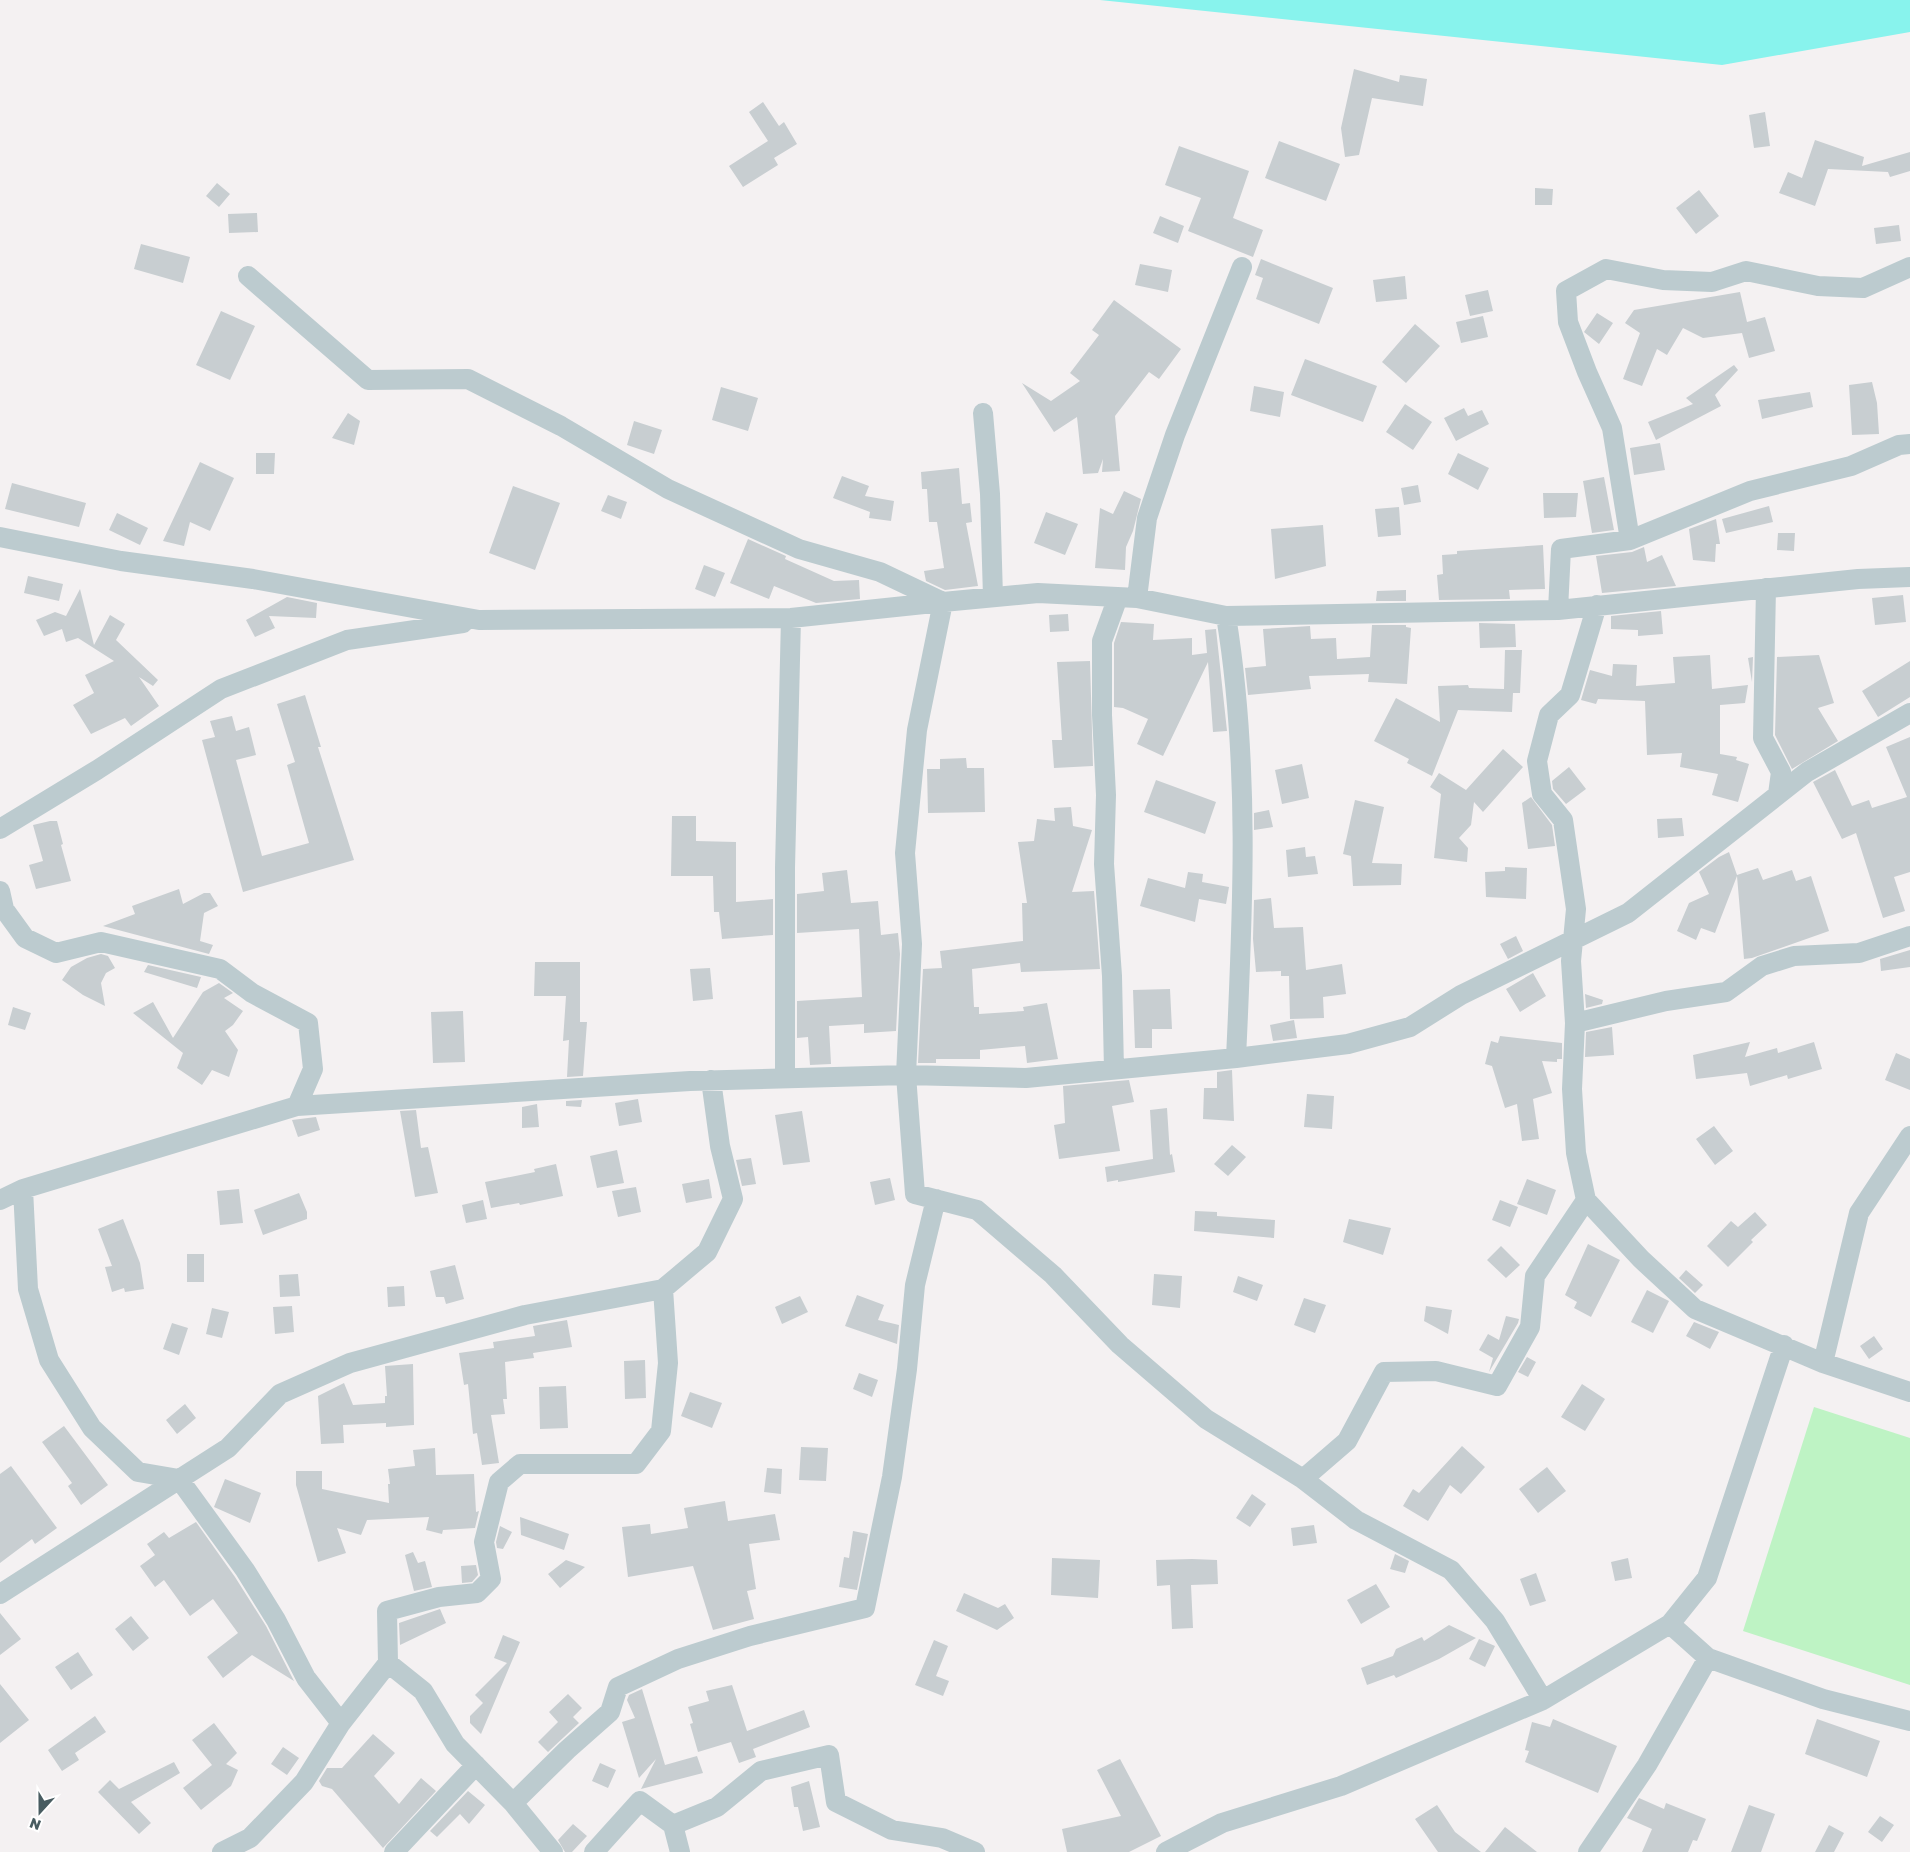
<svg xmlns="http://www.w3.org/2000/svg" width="1910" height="1852" viewBox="0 0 1910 1852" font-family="'Golos Text',sans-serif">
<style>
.green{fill:#bef3c4}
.water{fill:#88f3ed}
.building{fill:#c8ced1}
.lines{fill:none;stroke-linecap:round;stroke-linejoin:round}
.street{stroke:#bccbcf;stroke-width:20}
</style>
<rect width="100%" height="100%" fill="#f4f1f2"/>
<!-- green -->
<path class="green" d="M1814,1407L1910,1438V1685L1743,1631Z"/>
<!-- water -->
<path class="water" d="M1100,0H1910V32L1722,65Z"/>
<!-- building -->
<path class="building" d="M1354,69L1399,82L1400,75L1427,79L1423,106L1372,98L1359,155L1345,157L1341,128Z
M763,102L779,126L784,122L797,144L774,158L778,165L743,187L729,166L768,141L749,112Z
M1765,112L1770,146L1754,148L1749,115Z
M1815,140L1864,157L1862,166L1910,152V171L1890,177L1888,172L1828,169L1815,206L1779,193L1788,172L1802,178Z
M1279,141L1340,164L1326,201L1265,178Z
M1179,146L1249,171L1233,218L1263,230L1253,257L1188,231L1201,198L1165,185Z
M217,183L230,194L219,207L206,196Z
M1535,188L1553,189L1552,205H1535Z
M1699,190L1719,216L1696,234L1676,208Z
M257,213L258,232L229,233L228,214Z
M1160,216L1184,226L1178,243L1153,233Z
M1899,225L1901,241L1876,244L1874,228Z
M141,244L190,257L183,283L134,269Z
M1261,259L1333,288L1319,324L1256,299L1263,278L1255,275Z
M1140,264L1172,270L1168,292L1135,285Z
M1405,276L1407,299L1376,302L1373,280Z
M1488,290L1493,311L1470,316L1465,295Z
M1740,292L1747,322L1765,317L1775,351L1749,358L1742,333L1703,338L1683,328L1667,355L1657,349L1642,386L1623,379L1640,333L1625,323L1634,310Z
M1114,300L1181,349L1159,379L1149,372L1115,416L1120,471L1102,472L1103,459L1098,473L1083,474L1077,417L1054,432L1022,383L1051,401L1080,381L1070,373L1099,335L1092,330Z
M221,311L255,326L230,380L196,365Z
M1597,313L1613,323L1599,344L1584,332Z
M1483,316L1488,337L1461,343L1456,322Z
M1415,324L1440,346L1406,383L1382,362Z
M1305,359L1377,386L1363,422L1291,395Z
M1734,365L1738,370L1715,395L1721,406L1656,440L1648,422L1693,404L1686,398Z
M1872,382L1877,403L1879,434L1852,435L1849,385Z
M1254,386L1284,392L1280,417L1250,411Z
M721,387L758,398L748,431L712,420Z
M1810,392L1813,407L1762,419L1758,400Z
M1405,404L1432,422L1413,450L1386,432Z
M1464,408L1468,416L1482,410L1489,424L1456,441L1444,418Z
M348,413L360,421L354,445L332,438Z
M634,421L662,430L654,454L627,445Z
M1660,443L1665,470L1634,475L1630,448Z
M256,453H275L274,474H256Z
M1458,453L1489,468L1478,490L1448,474Z
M200,462L234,478L210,531L190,522L184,546L163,541Z
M959,468L962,504L970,503L972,522L966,523L978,586L945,590L926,581L924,571L944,568L937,522H929L927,489H922L921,472Z
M842,476L869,486L865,496L894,501L891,521L869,518L870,512L833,498Z
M1604,477L1614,530L1592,533L1583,481Z
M12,483L86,503L79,527L5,509Z
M1418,485L1421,502L1404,505L1401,488Z
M513,486L560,503L535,570L489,553Z
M1124,491L1141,499L1133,531L1126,547L1125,570L1095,568L1100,508L1113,514Z
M1543,493H1578L1576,517L1544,518Z
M608,495L627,502L621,519L601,511Z
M1769,506L1773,522L1726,533L1722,519Z
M1399,507L1401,535L1378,537L1375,509Z
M1046,512L1078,524L1065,555L1034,543Z
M117,513L148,528L140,545L109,530Z
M1716,519L1720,544H1716L1715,562L1693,560L1689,529Z
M1323,525L1326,566L1275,579L1271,529Z
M1778,533H1795L1794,551L1777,550Z
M748,539L786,556L785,559L834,581L859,580L860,599L816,603L774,586L769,599L730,583Z
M1543,545L1545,589L1509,590L1510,599L1439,600L1437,575L1443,574L1442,555L1457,554V551Z
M1644,547L1647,562L1662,555L1676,586L1602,593L1596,556L1632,552Z
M704,565L725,573L715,597L695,589Z
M28,576L63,584L59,601L24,593Z
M80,589L94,645L110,615L125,624L116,640L158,680L153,686L139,677L159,706L131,726L125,718L91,734L73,705L94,693L85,675L114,661L78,638L66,642L62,629L44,636L36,620L55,612L66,616Z
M1406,590V601H1376L1377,591Z
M1903,595L1906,622L1875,625L1872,598Z
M287,597L317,603L316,618L269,616L275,628L255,637L246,620Z
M1661,611L1663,634L1638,636V630L1611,629V616Z
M1068,614L1069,631L1050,632L1049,615Z
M1121,622L1154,624L1153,640L1192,638V655L1207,653L1205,630L1216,629L1227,731L1213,732L1208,662L1163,756L1137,744L1148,719L1123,708L1114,707V643Z
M1479,623L1515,624L1516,647L1480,648Z
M1372,625H1406V627L1411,628L1407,684L1368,682L1369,674L1309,676L1311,689L1248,695L1245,668L1266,666L1263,629L1310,626L1311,639L1336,638L1337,659L1370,657Z
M1505,650H1522L1520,693H1513L1512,712L1458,710L1432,776L1407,763L1409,759L1374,741L1396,698L1440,722L1438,686L1468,685L1469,688L1504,689Z
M1710,655L1712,689L1748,685L1745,703L1720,705V754L1737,757L1736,760L1749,764L1738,802L1712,795L1718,774L1680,767L1682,753L1647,755L1645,701L1598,699L1596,704L1581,700L1590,670L1612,676L1613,664L1637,665L1636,686L1675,683L1673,657Z
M1819,655L1834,703L1818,708L1838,741L1792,769L1775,735L1777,657Z
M1753,657L1752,682L1748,658Z
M1090,661L1093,766L1054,768L1052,740H1062L1057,662Z
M1910,661V697L1878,717L1862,691Z
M305,695L321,747H318L354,860L243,892L202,740L215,737L210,721L232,716L236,731L249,727L256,755L236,760L262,856L309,843L287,765L295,762L277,704Z
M1910,737V872L1894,877L1905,911L1883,918L1856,833L1842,839L1813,782L1835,770L1852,806L1869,800L1872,808L1907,797L1886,747Z
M1503,749L1523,767L1483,812L1474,802L1471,825L1459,838L1468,848L1467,862L1434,858L1441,794L1430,787L1439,773L1466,790Z
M966,758L967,768H984L985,812L928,813L927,769H940V759Z
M1302,764L1309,798L1282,804L1275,770Z
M1569,767L1586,789L1566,804L1553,789L1552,781Z
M1156,780L1216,802L1205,834L1144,812Z
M1531,797L1552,825L1555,846L1528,849L1522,803Z
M1355,800L1384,807L1372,863L1402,864L1401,885L1353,886L1351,856L1343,854Z
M1071,807L1073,826L1092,830L1072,892L1094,891L1100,969L1021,972L1020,963L972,969L974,1007H979V1014L1024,1011L1023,1007L1047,1003L1058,1059L1027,1063L1025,1046L980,1050V1059H936V1063H918L923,969L942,968L940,951L1023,941L1022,903H1027L1018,842L1034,841L1037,819L1055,821L1054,808Z
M1269,810L1273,827L1254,830V813Z
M672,816H696V841L736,842V902L773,899V935L722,939L719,912H714L713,876H671Z
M1682,818L1684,836L1658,838L1657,819Z
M50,821H57L63,844L61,845L71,881L36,889L29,865L43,861L33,825Z
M1305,847L1306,857L1315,856L1318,874L1288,877L1286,850Z
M1729,852L1737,875L1758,868L1763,880L1792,870L1796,881L1811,876L1829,931L1752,958L1744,959L1737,876L1715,933L1701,928L1696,940L1677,931L1689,903L1709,894L1699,872L1719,857Z
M1505,867L1527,868L1526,899L1486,897L1485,872L1505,871Z
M847,870L851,903L878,901L881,935L898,933L900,954L896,1031L864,1033V1024L829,1026L831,1064L810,1065L808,1037L797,1038V1001L862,997L859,929L797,933V894L824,891L822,873Z
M1188,872L1203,874L1202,882L1229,887L1226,904L1199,899L1195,922L1140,906L1148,878L1185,888Z
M179,889L183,904L204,893H210L218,906L204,913L200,941L213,945L209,954L103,926L135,914L132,906Z
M1271,898L1274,928L1303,927L1306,970L1342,964L1346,994L1323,997L1324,1018L1290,1019L1289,976H1281V971L1256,972L1253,939L1254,900Z
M1516,936L1523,951L1508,959L1500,944Z
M1910,950V967L1881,971L1880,959Z
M101,954L108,956L115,968L106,973L101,983L105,1006L83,995L62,980L71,967L87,958Z
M535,962H580V1022H587L583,1076L567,1077L569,1040L563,1041L566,996H534Z
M148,965L201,977L197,988L144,972Z
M710,968L713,999L693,1001L690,969Z
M1533,973L1546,996L1520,1012L1506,989Z
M219,983L233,993L224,998L243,1011L233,1025L225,1031L238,1050L229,1077L212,1070L202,1085L177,1068L183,1053L133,1013L153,1002L173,1038L203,992Z
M1170,989L1172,1029H1152V1048H1135L1133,990Z
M1585,994L1603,1000L1602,1004L1586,1008Z
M13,1007L31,1013L25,1030L8,1025Z
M463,1011L465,1062L433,1063L431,1012Z
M1294,1020L1297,1038L1273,1041L1270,1025Z
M1612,1027L1614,1055L1585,1057L1586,1032Z
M1500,1036L1562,1043V1059H1557V1062L1542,1061L1552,1093L1533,1099L1539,1139L1522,1141L1517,1104L1505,1108L1492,1066L1485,1064L1491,1041L1498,1043Z
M1750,1042L1745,1057L1777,1048L1778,1053L1814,1042L1822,1069L1788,1079L1787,1075L1750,1086L1747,1073L1696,1079L1693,1055Z
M1896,1053L1910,1059V1090L1885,1080Z
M1232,1070L1234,1121L1203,1119L1204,1088H1217V1072Z
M1129,1080L1134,1102L1112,1106L1120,1151L1059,1159L1054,1125L1065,1123L1063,1086Z
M1307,1094L1334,1096L1332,1129L1304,1127Z
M638,1099L642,1122L619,1126L615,1103Z
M582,1100L581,1107L566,1106V1101Z
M537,1104L539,1127L522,1128V1107Z
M1167,1108L1170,1155L1172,1154L1175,1172L1118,1182V1180L1107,1182L1105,1167L1153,1159L1150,1110Z
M416,1110L421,1148L428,1147L438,1193L415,1197L400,1111Z
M802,1111L810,1162L783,1165L775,1115Z
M316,1117L320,1130L298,1137L292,1120Z
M1714,1126L1733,1151L1715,1165L1696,1139Z
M1232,1145L1246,1157L1228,1176L1214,1164Z
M617,1150L624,1183L597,1188L590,1156Z
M751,1158L756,1184L742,1186L736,1160Z
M556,1164L563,1196L520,1205L519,1203L491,1208L485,1182L535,1172L534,1169Z
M890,1178L895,1200L875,1205L870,1182Z
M709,1179L712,1198L686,1203L682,1184Z
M1527,1179L1556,1190L1547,1215L1517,1204Z
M636,1187L641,1212L618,1217L612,1191Z
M239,1189L243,1223L220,1225L217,1191Z
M299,1193L307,1212V1219L263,1235L254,1210Z
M483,1200L487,1219L466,1223L462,1205Z
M1500,1200L1518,1207L1510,1227L1492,1220Z
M1195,1211L1217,1212V1216L1275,1220L1274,1238L1194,1231Z
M1755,1212L1767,1225L1751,1240L1753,1242L1728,1267L1707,1246L1731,1221L1738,1227Z
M123,1219L140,1263L144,1289L125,1292L124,1288L112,1292L105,1267L112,1266L98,1229Z
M1349,1219L1391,1228L1383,1255L1343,1242Z
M1588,1244L1620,1260L1591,1317L1574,1308L1577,1302L1565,1295Z
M1501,1246L1520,1265L1506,1278L1487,1260Z
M187,1254H204V1282H187Z
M455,1265L464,1299L446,1304L444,1297H436L430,1271Z
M1686,1270L1703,1285L1695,1293L1679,1278Z
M298,1274L300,1296L280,1297L279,1275Z
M1154,1274L1182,1276L1180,1308L1152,1305Z
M1238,1276L1263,1285L1257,1301L1233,1292Z
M404,1286L405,1306L388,1307L387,1287Z
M1647,1290L1669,1301L1653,1333L1631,1322Z
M857,1295L884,1305L878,1320L899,1325L897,1344L845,1326Z
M800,1296L808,1312L782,1324L775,1307Z
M1304,1298L1326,1305L1315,1333L1294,1325Z
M292,1306L294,1332L275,1334L273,1307Z
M1426,1306L1452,1310L1448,1334L1424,1321Z
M212,1308L229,1312L222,1338L206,1334Z
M1506,1316L1519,1319L1518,1323L1489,1372L1493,1358L1479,1350L1488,1334L1499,1340Z
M567,1320L572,1347L533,1353L534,1358L505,1362L507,1399H503L505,1414L491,1415L499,1463L482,1465L477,1433L473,1434L468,1384L464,1385L459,1353L494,1348L493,1342L535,1336L533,1326Z
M1694,1322L1719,1332L1710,1349L1686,1336Z
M172,1323L188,1328L179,1355L163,1349Z
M1874,1336L1883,1349L1869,1359L1860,1346Z
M1527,1357L1536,1362L1528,1377L1518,1372Z
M645,1360L646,1398L625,1399L624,1361Z
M413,1364L414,1425L386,1427V1423L343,1425L344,1443L321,1444L318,1396L344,1383L353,1405L385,1403V1396H387L385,1366Z
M859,1373L878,1380L872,1397L853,1389Z
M1582,1384L1605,1399L1585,1431L1561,1417Z
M566,1386L568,1428L540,1429L539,1387Z
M690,1392L722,1403L712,1428L681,1416Z
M185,1404L196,1418L177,1434L166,1420Z
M64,1426L108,1485L81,1505L68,1486L72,1483L42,1442Z
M1462,1446L1485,1467L1461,1494L1450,1485L1428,1521L1403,1506L1413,1489L1419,1493Z
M801,1447L828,1448L826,1481L799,1480Z
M435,1448L436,1475L474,1474L476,1512L479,1511L475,1528L443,1530L442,1534L426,1530L429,1517L367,1520L361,1535L337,1528L346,1553L318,1562L296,1485V1471H322V1489L389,1503L388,1484H390L388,1469L415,1466L413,1450Z
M11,1466L57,1528L35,1544L32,1539L0,1563V1474Z
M1547,1467L1566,1491L1538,1513L1519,1489Z
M767,1468L782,1469L781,1494L764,1492Z
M225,1479L261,1493L250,1523L214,1507Z
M1252,1494L1266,1504L1250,1527L1236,1518Z
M725,1501L728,1521L775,1514L780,1540L749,1544L756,1589L747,1591L754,1619L713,1630L693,1566L628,1577L622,1527L650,1524L651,1534L688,1528L684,1508Z
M520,1517L569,1534L564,1550L521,1535Z
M196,1522L235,1577L266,1626L294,1681L252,1655L223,1678L207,1657L238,1633L213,1599L190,1616L164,1580L155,1587L140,1566L155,1555L147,1544L164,1532L169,1538Z
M1314,1525L1317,1543L1293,1546L1291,1528Z
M500,1526L512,1532L503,1549L497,1548L496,1542Z
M853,1531L868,1534L857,1590L839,1587L844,1557L849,1558Z
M413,1552L418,1563L425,1561L432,1587L414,1591L405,1555Z
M1395,1554L1409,1561L1405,1573L1390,1569Z
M1052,1558L1100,1560L1098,1598L1051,1595Z
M1628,1558L1632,1578L1615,1581L1611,1562Z
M1192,1559L1217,1560L1218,1584L1191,1585L1193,1628L1172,1629L1170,1585L1157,1586L1156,1560Z
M566,1560L585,1567L560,1588L548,1574Z
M476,1565L478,1575L472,1582L462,1583L461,1566Z
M1536,1573L1546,1601L1530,1606L1520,1579Z
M1376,1584L1390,1607L1361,1624L1347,1600Z
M964,1593L998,1608L1005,1604L1014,1618L997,1630L956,1611Z
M440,1609L446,1623L400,1645L399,1623Z
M0,1613L21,1639L0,1655Z
M131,1616L149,1638L133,1651L115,1629Z
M1449,1625L1476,1638L1439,1659L1396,1678L1394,1675L1367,1685L1361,1668L1393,1656L1396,1649L1422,1637L1424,1641Z
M503,1635L520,1642L481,1734L470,1723V1716L483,1703L475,1695L507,1663L494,1658Z
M1479,1639L1495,1646L1485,1667L1469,1659Z
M934,1640L948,1646L936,1676L949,1681L943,1696L915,1685Z
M78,1652L93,1675L71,1690L55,1667Z
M0,1684L29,1720L0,1743Z
M732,1685L747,1731L804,1710L810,1727L753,1749L756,1757L739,1763L731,1742L698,1752L690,1724L693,1723L688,1707L709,1701L706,1691Z
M642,1689L665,1765L697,1756L703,1773L641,1789L656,1759L639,1778L622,1722L635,1718L627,1700L629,1695Z
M568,1694L582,1708L573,1717L579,1723L548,1752L538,1742L558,1722L549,1712Z
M95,1716L106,1732L75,1753L79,1760L62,1771L48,1750Z
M1553,1719L1617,1746L1598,1793L1525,1762L1529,1751L1525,1750L1532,1722L1550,1727Z
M1817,1719L1880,1741L1867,1777L1805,1754Z
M214,1723L237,1753L226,1764L238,1770L231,1786L201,1810L183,1788L212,1765L192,1740Z
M373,1734L395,1753L374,1776L399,1804L421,1778L436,1791L383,1848L332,1789L322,1786L319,1781L327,1768H342Z
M283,1747L299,1758L287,1775L271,1764Z
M1120,1759L1161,1836L1129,1852H1067L1062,1829L1121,1816L1097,1770Z
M174,1762L180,1773L131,1802L151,1823L139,1834L98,1792L110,1780L119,1789Z
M600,1763L616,1770L608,1788L592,1781Z
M809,1781L820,1827L803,1831L798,1807H794L791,1787Z
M468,1791L485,1805L469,1824L460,1814L437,1837L430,1831Z
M1639,1798L1664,1809L1666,1803L1706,1819L1697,1841L1693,1840L1688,1852H1642L1652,1829L1627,1818Z
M1437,1805L1455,1832L1481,1852H1438L1415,1819Z
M1749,1805L1775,1814L1761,1852H1731Z
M1880,1816L1894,1825L1882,1842L1868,1832Z
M573,1824L587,1836L572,1852H565L558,1840Z
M1829,1825L1844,1833L1834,1852H1815Z
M1505,1827L1537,1852H1485Z"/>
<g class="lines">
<!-- street -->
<path class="street" d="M248,276L368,380L468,379L561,426L668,489L799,549L880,572L943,602L1038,593L1137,598L1226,616L1558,610L1858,579L1910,577
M983,413L990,494L993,597
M0,537L121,561L253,579L479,620L791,618L943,602L917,730L905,853L912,944L906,1075L915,1194L977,1210L1053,1275L1120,1345L1206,1419L1303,1479L1356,1520L1451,1570L1495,1621L1543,1700
M1630,540L1750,491L1851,466L1899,445L1910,444
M1766,588L1763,738L1781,772L1778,794
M1137,598L1147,518L1175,435L1242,267
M1597,605L1570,695L1549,715L1537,761L1542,794L1563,820L1576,909L1571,961L1575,1023L1572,1089L1576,1153L1586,1200L1641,1259L1695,1309L1823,1363L1910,1392
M1558,610L1561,549L1630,540L1612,428L1587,372L1568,322L1566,291L1606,269L1663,280L1712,282L1746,271L1818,286L1863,288L1910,267
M1226,616C1250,762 1243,911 1236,1058
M0,829L97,770L221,689L347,640L463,623
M0,891L4,909L25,938L56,953L101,942L220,969L252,993L308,1023L313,1069L297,1106
M1575,1023L1666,1001L1726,992L1762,966L1794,956L1859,953L1910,936
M1114,1070L1112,976L1104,864L1106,795L1102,715V641L1118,597
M785,1078V868L791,618
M23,1189L28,1289L49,1360L92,1428L138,1472L179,1479L245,1570L276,1620L306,1678L341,1723
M0,1200L23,1189L297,1106L690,1081L906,1075L1026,1078L1236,1058L1348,1044L1410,1027L1461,995L1628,913L1807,772L1910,713
M1823,1363L1859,1213L1910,1136
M1303,1479L1347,1441L1384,1372L1436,1371L1497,1386L1530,1327L1535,1276L1586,1200
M0,1594L228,1448L280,1394L350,1363L525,1315L663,1289L707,1252L733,1199L720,1146L711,1080
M1670,1624L1708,1658L1823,1699L1910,1721
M388,1663L423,1691L455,1744L513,1803L553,1852
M513,1803L567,1750L610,1712L618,1687L678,1659L750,1636L865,1608L892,1477L907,1369L915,1285L936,1199
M673,1825L717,1807L761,1771L829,1755L836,1802L892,1830L942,1838L975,1852
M222,1852L250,1838L304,1782L341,1723L388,1663L387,1611L439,1597L477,1593L491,1579L484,1542L499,1482L520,1464H636L661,1431L668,1363L663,1289
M394,1852L476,1765
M594,1852L640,1801L673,1825L680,1852
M1166,1852L1222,1823L1341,1786L1543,1700L1670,1624L1707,1578L1784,1345
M1588,1852L1647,1765L1708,1658"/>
</g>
<!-- north arrow -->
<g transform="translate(40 1812) rotate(201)" stroke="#ffffff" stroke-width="4" paint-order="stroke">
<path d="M0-4L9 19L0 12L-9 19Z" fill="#485c61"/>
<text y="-8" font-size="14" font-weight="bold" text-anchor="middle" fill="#485c61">N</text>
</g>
</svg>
